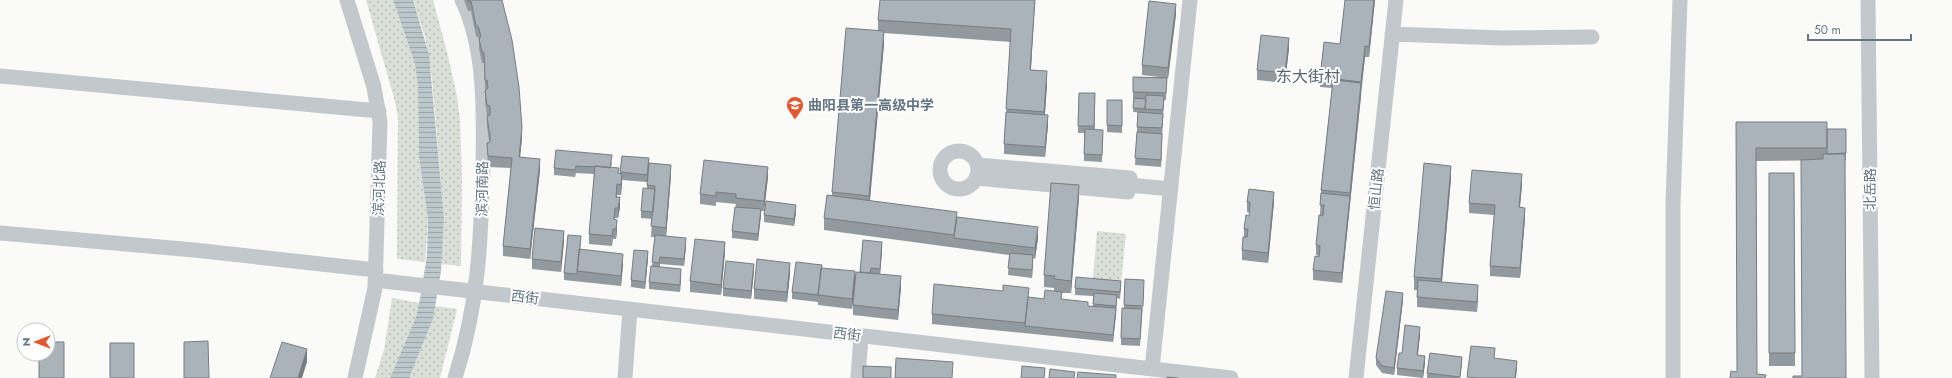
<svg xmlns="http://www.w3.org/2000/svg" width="1952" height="378" viewBox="0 0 1952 378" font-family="Jost,'Noto Sans SC',sans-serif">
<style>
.grass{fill:url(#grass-dots)}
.water{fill:url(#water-rules)}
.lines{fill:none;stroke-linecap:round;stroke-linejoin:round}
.minor{stroke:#c3c8cc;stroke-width:15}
.wall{fill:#929a9f}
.shaded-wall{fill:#777d82}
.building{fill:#aab3b9;stroke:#777d82}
.labels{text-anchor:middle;stroke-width:4;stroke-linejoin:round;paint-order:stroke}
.poi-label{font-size:14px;font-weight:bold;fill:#657683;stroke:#fff;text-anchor:start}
.street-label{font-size:14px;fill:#657683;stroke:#fff}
.quarter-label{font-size:16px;fill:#57646e;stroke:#fff}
</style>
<defs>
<pattern id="grass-dots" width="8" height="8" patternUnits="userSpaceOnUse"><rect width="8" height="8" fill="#dadfd7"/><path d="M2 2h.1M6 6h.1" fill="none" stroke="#b4b9b4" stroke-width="1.8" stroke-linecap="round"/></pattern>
<pattern id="water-rules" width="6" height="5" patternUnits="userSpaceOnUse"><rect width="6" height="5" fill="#bbc7cb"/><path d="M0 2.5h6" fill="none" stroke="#9ca6aa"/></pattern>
</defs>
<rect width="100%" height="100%" fill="#fafaf8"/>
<!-- grass -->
<path class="grass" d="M366,0H393L415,64L418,87L419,157L428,219L425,262L397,259L398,116L394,98Z
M413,0H433L447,52L457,96L460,121L462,177L461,266L441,264L444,218L432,78L425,37Z
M1097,231L1126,234L1121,282L1093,280Z
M392,298L419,303L416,317L390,378H375L384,350Z
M435,306L457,309L440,378H409L433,319Z"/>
<!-- water -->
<path class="water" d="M393,0H413L429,55L444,218L441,271L433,319L409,378H390L416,317L420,299L427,255L428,219L419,157L418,87L415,64Z"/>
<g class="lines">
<!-- minor -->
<path class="minor" d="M347,0L374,87L380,122L375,288L355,378
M1868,0L1872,378
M1392,34L1502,38L1592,37
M0,76L379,111
M940 170a19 19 0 1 1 38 0a19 19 0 1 1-38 0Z
M976,178L1128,192L1130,178L977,165
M1129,185L1171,189
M0,233L194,250L376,270
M375,280L1231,378
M1152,369L1190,0
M455,378C479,303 481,240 483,162C484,110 485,47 462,0
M625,378L630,309
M858,378L861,336
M1356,378L1396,0
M1673,378V205L1680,0"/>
</g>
<!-- wall -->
<path class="wall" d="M464,0H502L522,138L520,157L540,170L530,259L503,256V246L511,168L488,167L487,143L490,142L489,141L487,126V116H488H487L485,101V91L486,90H485L484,63H482L479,49V40L478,37L476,36L471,11H468Z
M1035,0L1031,70L1047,84L1045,115L1048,125L1045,157L1004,154V144L1011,42L884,33V44L870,201L957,217L1038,238L1035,259L1033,258L1032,278L1008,275L1009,255L824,230V218L832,196V192L878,31V20Z
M1345,0H1375L1369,57H1365L1342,283L1313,280V270L1319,257V256L1316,255V245L1320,215L1321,190L1332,88L1320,87V77L1340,44Z
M1176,14L1168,78H1167L1166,100H1164L1162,141L1161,167L1135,165L1138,112L1145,113L1133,112L1134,99H1133V77H1159L1142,75V65Z
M1289,48L1285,83L1257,80V70Z
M1079,93H1095V130L1103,137L1102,162L1084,161V133H1078Z
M1107,100H1122V133L1107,132Z
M1736,122L1827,129H1846V160L1756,161L1757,374L1766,378L1737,372Z
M622,156L649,163L671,175L666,236L686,245L684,266L660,264V267L681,276L680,292L649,289V282L652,266L655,237H651L652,219L641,218V211L647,188V182L622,180L621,195H617V197L620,207L618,218H615V219L617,230L616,239H613L612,246L589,244V234L594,174L576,173L575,177L554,175V168L612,162L611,168L619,173H620Z
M1769,173H1794L1795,366H1769Z
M768,177L764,211H761L758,241L732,238V231L736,204L716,202V206L700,204V194Z
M1451,178L1442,282L1478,295L1477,312L1417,307V290H1414V277Z
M1522,184L1520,207L1525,218L1520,278L1490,276V266L1494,215L1469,213V203Z
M1079,198L1071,293H1062V299L1088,306H1093V296L1075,295V288H1121L1120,299L1117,298L1113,342L932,324V314L1029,297L1044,299L1054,291V288L1044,287V275Z
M1247,202H1274L1268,263L1242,260V250L1244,237V229L1249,216V212H1247Z
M796,212L794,226L764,222V215Z
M564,241L561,272L532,269V259Z
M581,243L580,249L623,264L621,286L564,280V273Z
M882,250L880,274L901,287L898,320L853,315V305L860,272Z
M725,252L721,295L690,292V281Z
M648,258L645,289L631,287V280Z
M822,268L855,282L852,309L818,305V302L792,299V292Z
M754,271L751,299L723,296V288Z
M790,273L787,302L754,299V289Z
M1125,279L1144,287L1140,346L1121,345V338L1124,308Z
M1403,300L1394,375L1382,373L1376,365V358Z
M1420,334L1418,355L1425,363L1423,378L1397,375V368L1402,353Z
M1462,364L1460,378H1427V373Z"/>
<!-- shaded-wall -->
<path class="shaded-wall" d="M1035,0L1030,83V70Z
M1374,0H1375L1369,57V47Z
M1176,4V14L1168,78V68Z
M884,31V44L869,208V196Z
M1289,38V48L1285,83V73Z
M1365,46V57L1361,90V95L1342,283V273Z
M1047,71V84L1044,125V112Z
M1048,115V125L1045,157V147Z
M522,128V138L519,167V157Z
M1162,134V141L1161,167V160Z
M540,159V170L530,259V249Z
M671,165V175L666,238V228Z
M1451,166V178L1441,292V279Z
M768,167V177L764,211V201Z
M622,174V184L621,195V185Z
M1522,174V184L1519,217V207Z
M1079,185V198L1071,293V281Z
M1274,192V202L1268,263V253Z
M620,197V207L618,218V208Z
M796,205V212L794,226V219Z
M1525,208V218L1520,278V268Z
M761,209V216L758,241V234Z
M617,220V230L616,239V229Z
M1038,227V238L1035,259V248Z
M564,231V241L561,272V262Z
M686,238V245L684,266V259Z
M725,242V252L721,295V285Z
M882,242V250L880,276V269Z
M648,251V258L645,289V282Z
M623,254V264L621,286V276Z
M1033,255V262L1032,278V270Z
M790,263V273L787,302V292Z
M754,264V271L751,299V291Z
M681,269V276L680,292V285Z
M855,271V282L852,309V299Z
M901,276V287L898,320V310Z
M1478,285V295L1477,312V302Z
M1403,293V300L1394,375V368Z
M1117,295L1116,315L1113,342V335Z
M1420,327V334L1417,362V355Z
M307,349V362L302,378H298Z
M1425,356V363L1423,378V371Z
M1517,361V368L1516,378H1515Z"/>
<!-- building -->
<path class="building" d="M468,0H502L512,40L519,87L522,128L519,157L540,159L530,249L503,246L512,158L488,156L487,143L490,142V132L489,131L487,116L490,115V106L487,105L485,91L488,88L487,80H485L484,53L482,52L479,39L481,36L478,26H476L471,1H468Z
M880,0H1035L1030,70L1047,71L1044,112L1006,109L1011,29L878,20Z
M1345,0H1374L1369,47L1365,46L1361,82L1320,77L1324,42L1340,44Z
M1149,1L1176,4L1168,68L1142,65Z
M846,28L884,31L869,196L832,192Z
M1261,35L1289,38L1285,73L1257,70Z
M1133,77L1167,78L1166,93L1133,92Z
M1333,80L1361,83L1350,193L1321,190Z
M1079,93H1095L1094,126H1078Z
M1146,95L1164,96L1163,110L1145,109Z
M1134,98L1146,99L1145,109L1133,108Z
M1107,100H1122V126L1107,125Z
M1006,112L1048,115L1045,147L1004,144Z
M1138,112L1163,114L1162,128L1137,127Z
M1736,122H1827V148H1756L1757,374L1766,375L1765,378H1730L1731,371L1737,372Z
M1085,129L1103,130L1102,155L1084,154Z
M1827,129H1846V153L1827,154Z
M1137,132L1162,134L1161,160L1135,158Z
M556,150L612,155L610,168L595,166V167L576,166L575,170L554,168Z
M1823,154H1845L1846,378H1793V376H1802L1801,160L1823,159Z
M622,156L649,158L647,175L620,172Z
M704,160L768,167L764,201L736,198V194L716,192V196L700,194Z
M649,163L671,165L666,228L651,226L655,186L647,185Z
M1424,163L1451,166L1441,279L1414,277Z
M595,166L619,168L618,173L622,174L621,185L617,184L616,197H620L618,208H615L614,219L617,220L616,229H613L612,236L589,234Z
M1472,170L1522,174L1519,207L1525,208L1520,268L1490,266L1495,205L1469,203Z
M1769,173H1794L1795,353H1769Z
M1051,183L1079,185L1071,281L1054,279L1055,276L1044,275Z
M643,188L655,189L653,212L641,211Z
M1249,189L1274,192L1268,253L1242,250L1243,237H1247L1248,229H1244L1246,215L1249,216L1250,202H1247Z
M1321,193L1350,196L1342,273L1313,270L1315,256L1319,257L1320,246L1316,245L1319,215L1323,216L1324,205H1320Z
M827,195L957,212L954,235L824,218Z
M766,201L796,205L794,219L764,215Z
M735,207L761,209L758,234L732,231Z
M957,217L1038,227L1035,248L954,238Z
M535,228L564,231L561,262L532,259Z
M568,235L581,236L577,274L564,273Z
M655,235L686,238L684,259L660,257L659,263L652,262Z
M695,239L725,242L721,285L690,281Z
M863,240L882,242L880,269L871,268L870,273L860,272Z
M579,249L623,254L621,276L577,271Z
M634,250L648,251L645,282L631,280Z
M1010,253L1033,255L1032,270L1008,268Z
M757,259L790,263L787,292L754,289Z
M726,261L754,264L751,291L723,288Z
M796,262L822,265L818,295L792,292Z
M651,266L681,269L680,285L649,282Z
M821,268L855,271L852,299L818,295Z
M856,272L901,276L898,310L853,305Z
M1076,277L1121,281L1120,292L1075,288Z
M1125,279L1144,280L1143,306L1124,305Z
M1418,280L1478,285L1477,302L1417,297Z
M934,284L1003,291V285L1029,288L1025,323L932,314Z
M1045,290L1062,292L1061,299L1088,302V306L1116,308L1113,335L1025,326L1028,297L1044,299Z
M1386,291L1403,293L1394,368L1382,366L1376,358Z
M1094,293L1117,295L1116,306L1093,304Z
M1122,308L1142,309L1140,339L1121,338Z
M1405,325L1420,327L1417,355L1425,356L1423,371L1397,368L1399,353H1402Z
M208,341L209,378H184V342Z
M48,342H64V378H39V354H48Z
M282,342L307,349L298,378H270Z
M110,343H134V378H110Z
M1471,346L1495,348L1494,358L1517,361L1515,378H1476L1467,377Z
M1430,353L1462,357L1460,377L1427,373Z
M896,358L953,362L952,378H895Z
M863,366L891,367V378H863Z
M1022,366L1045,368L1044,378H1021Z
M1050,369L1075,372L1074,378H1049Z
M1078,372L1116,375V378H1077Z
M1167,377L1178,378H1167Z"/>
<!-- icons -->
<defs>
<symbol id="school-pin" viewBox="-11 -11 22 30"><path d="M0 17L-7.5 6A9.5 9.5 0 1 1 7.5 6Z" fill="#e4572e" stroke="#fff"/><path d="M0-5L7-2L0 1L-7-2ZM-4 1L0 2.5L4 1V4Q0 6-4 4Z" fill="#fff"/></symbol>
</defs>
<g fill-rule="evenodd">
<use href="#school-pin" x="785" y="95" width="20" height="27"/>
</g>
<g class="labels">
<!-- poi labels -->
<g class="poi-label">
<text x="808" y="110">曲阳县第一高级中学</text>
</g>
<!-- street labels -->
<g class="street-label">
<text transform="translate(379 188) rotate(-88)" y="5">滨河北路</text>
<text transform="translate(482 189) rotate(-89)" y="5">滨河南路</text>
<text transform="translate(1376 189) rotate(-84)" y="5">恒山路</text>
<text transform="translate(1870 189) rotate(-90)" y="5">北岳路</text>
<text transform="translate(525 297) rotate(7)" y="5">西街</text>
<text transform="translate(847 334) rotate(7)" y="5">西街</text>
</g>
<!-- quarter labels -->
<g class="quarter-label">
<text x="1308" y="82">东大街村</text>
</g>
</g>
<!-- north arrow -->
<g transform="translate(36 342) rotate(270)"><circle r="19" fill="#ffffff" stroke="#c1c8cd"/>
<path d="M0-3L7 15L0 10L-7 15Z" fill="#e4572e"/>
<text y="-6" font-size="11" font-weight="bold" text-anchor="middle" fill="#657683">N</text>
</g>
<!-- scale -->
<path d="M1808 34v6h103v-6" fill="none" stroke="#657683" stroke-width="2"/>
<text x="1814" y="34" font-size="12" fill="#657683" stroke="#ffffff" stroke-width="3" paint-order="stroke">50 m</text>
</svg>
